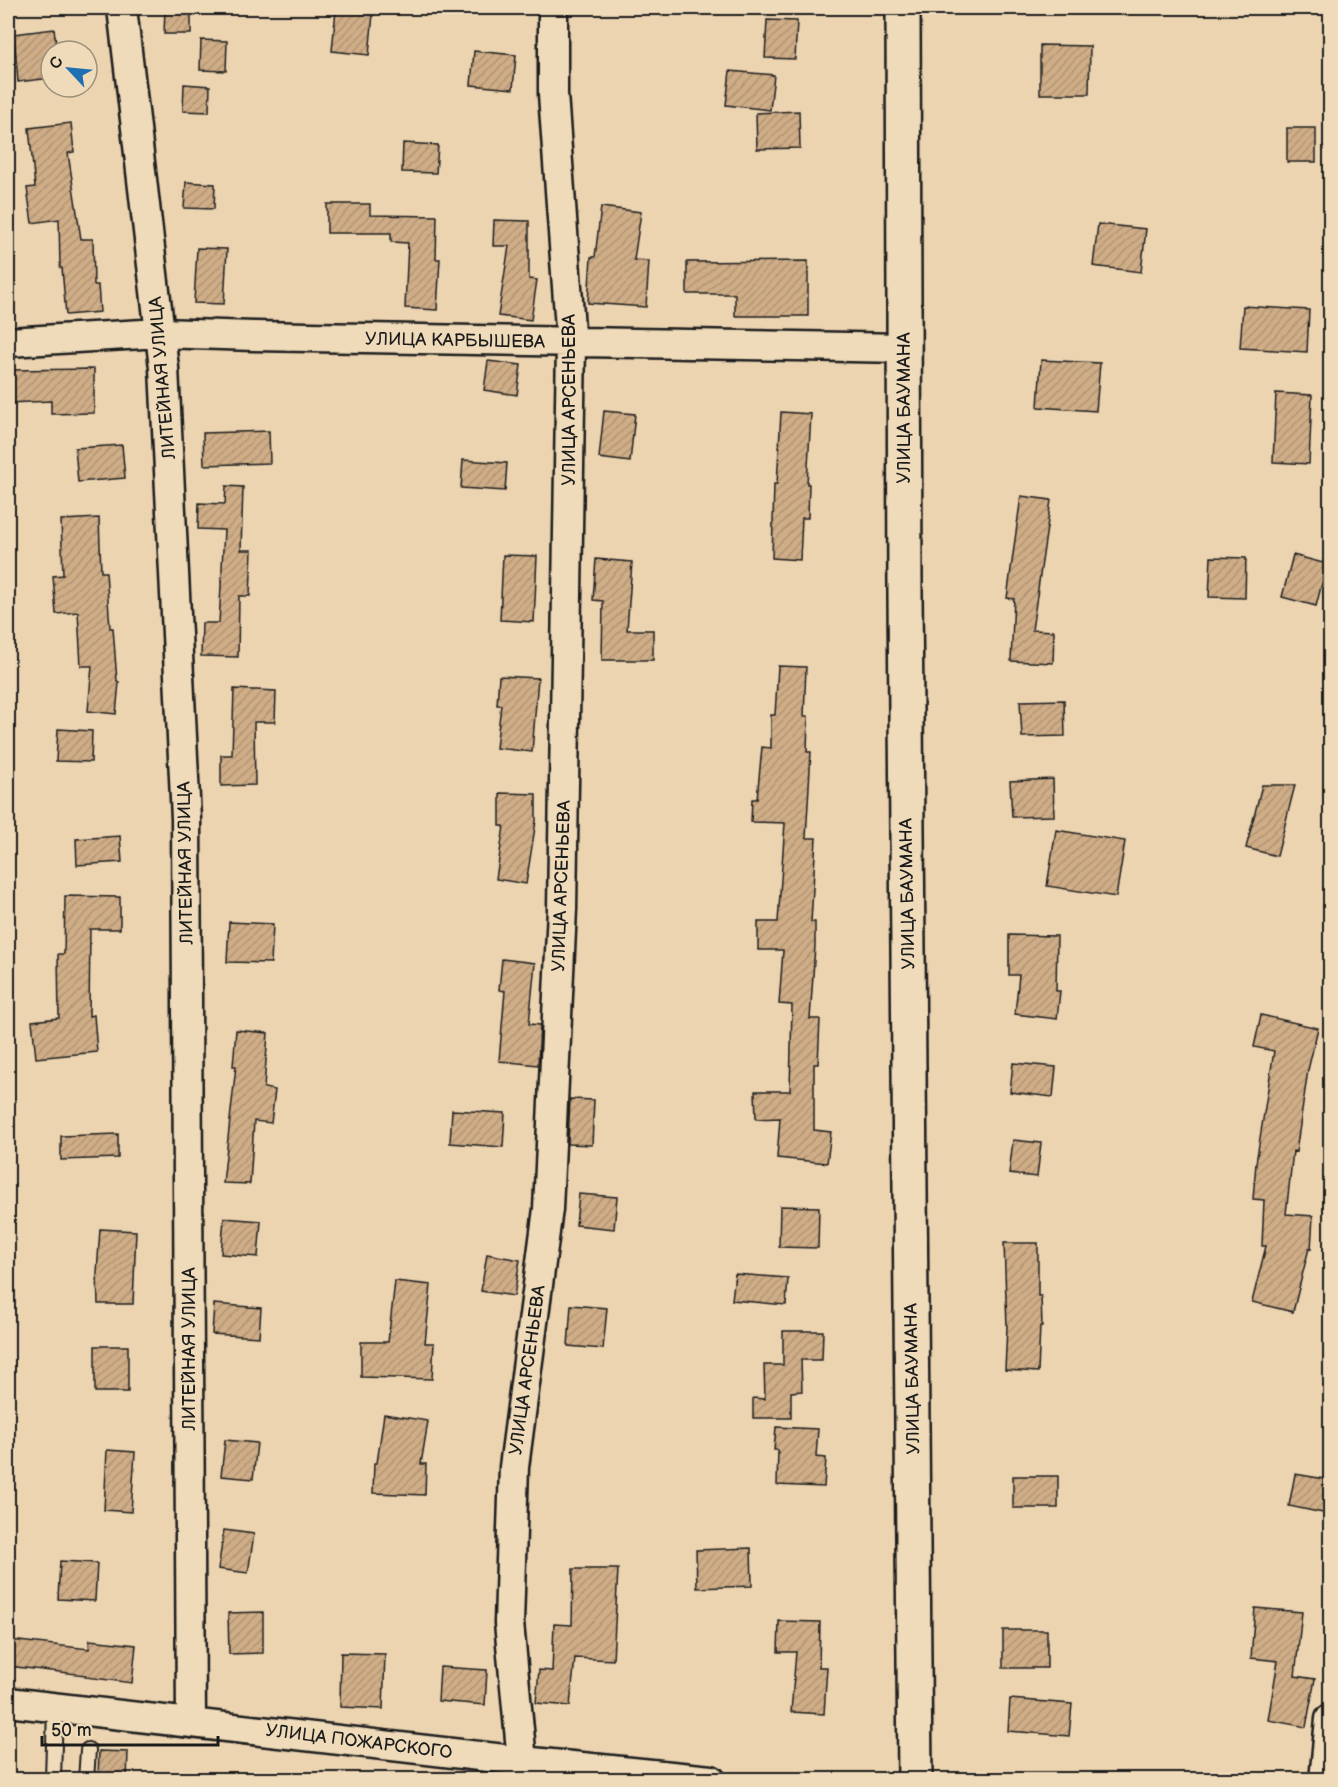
<svg xmlns="http://www.w3.org/2000/svg" width="1338" height="1787" viewBox="0 0 1338 1787" font-family="'Balsamiq Sans',sans-serif">
<style>
.building{fill:url(#building-hatch);stroke:#1c1c1c;stroke-width:1.5}
.lines{fill:none;stroke-linecap:round;stroke-linejoin:round}
.service-casing{stroke:#1c1c1c;stroke-width:18}
.minor-casing{stroke:#1c1c1c;stroke-width:33}
.primary-casing{stroke:#1c1c1c;stroke-width:38}
.service{stroke:#efdbb9;stroke-width:14}
.minor{stroke:#efdbb9;stroke-width:28}
.primary{stroke:#efdbb9;stroke-width:33}
.labels{text-anchor:middle;stroke-width:4.5;stroke-linejoin:round;paint-order:stroke}
.street-label{font-size:18px;fill:#1c1c1c;stroke:#efdbb9}
</style>
<defs>
<pattern id="building-hatch" width="6" height="6" patternUnits="userSpaceOnUse" patternTransform="scale(1.5)"><rect width="6" height="6" fill="#cfad87"/><path d="M-1 1l2-2M0 6l6-6M5 7l2-2" fill="none" stroke="#b19474"/></pattern>
</defs>
<rect width="100%" height="100%" fill="#ecd4b1"/>
<filter id="ink" filterUnits="userSpaceOnUse"><feTurbulence type="fractalNoise" baseFrequency=".0167" numOctaves="2"/><feDisplacementMap in="SourceGraphic" scale="12" xChannelSelector="R" yChannelSelector="G"/><feConvolveMatrix kernelMatrix="1 2 1 2 8 2 1 2 1" color-interpolation-filters="sRGB"/></filter>
<g filter="url(#ink)">
<!-- building -->
<path class="building" d="M165,8H191V34H164Z
M336,10L373,14L369,55L332,51Z
M767,20L797,21L795,59L765,58Z
M54,29L57,51H51V78L18,82L14,34Z
M201,40L227,41L226,71L200,70Z
M1040,45L1090,46L1089,94H1040Z
M474,51L516,55L513,89L471,85Z
M730,71L774,75L770,110L726,105Z
M184,84L210,86L209,112L183,111Z
M799,111L800,148L757,149L756,113Z
M71,123L74,152L68,153L81,239H93L94,285H98L100,312L66,315L62,268H60L59,219L32,223L27,188L35,187L29,128Z
M1287,128H1316V162H1287Z
M403,143L438,145L436,173L402,172Z
M186,182L215,184L214,209L184,208Z
M327,204H370V215L437,216L436,259H440L437,310L405,308L408,243L391,242V233H327Z
M601,207L641,212L634,260L649,261L646,307L588,303L591,257H595Z
M494,220L529,221V279L537,280L531,320L498,316L509,246H493Z
M1098,224L1146,229L1141,272L1093,266Z
M197,248L227,249L224,304L194,303Z
M808,261V316H735V294H687V262Z
M1243,306L1309,310L1307,352L1240,348Z
M1041,360L1100,363L1096,411L1038,407Z
M488,361L521,365L517,395L484,390Z
M94,369V413L51,414V401L8,403V370Z
M1276,393L1312,395L1309,464L1273,462Z
M604,411L635,414L630,462L599,458Z
M781,412L811,414L807,484H809L808,518H802L800,560L772,558L774,484H777Z
M269,431L270,463L204,465L203,433Z
M122,445L125,478L78,482L75,448Z
M463,460L507,463L505,491L461,488Z
M226,486L243,487L241,550H252L250,596H239L238,657L201,656L202,623H219L224,530L198,529L199,503L225,504Z
M1021,496L1051,500L1032,630L1054,631L1053,663L1011,661L1014,599L1007,598Z
M99,518L101,572H106L110,628H113L117,681L119,682L116,714L88,711L92,666H81L78,612L56,614L53,576L63,575L61,520Z
M503,555L537,556L534,622L500,620Z
M1293,555L1327,564L1316,606L1282,597Z
M1211,557L1246,558L1245,598L1209,597Z
M596,559L632,562L627,630H653V660H602L603,601L593,600Z
M778,666L806,667L804,716H808L807,752H811L806,838H816L811,922H815V946L810,1019H820L818,1064H814V1130L831,1132L827,1163L777,1158L780,1118L756,1119L755,1091H790L792,1005L779,1004L783,950H758V922H778L785,823L751,822L752,799H757L762,747L771,748V715H775Z
M499,676L538,678L532,752L496,748L501,705H497Z
M234,689L276,691L275,722H254L255,785L221,786V755H232Z
M1064,700L1065,736L1022,737L1020,701Z
M58,729L92,731L91,762L56,761Z
M1053,779L1054,816L1012,817L1010,781Z
M1262,785H1295L1277,856L1246,848Z
M500,793L536,794V821L526,884L496,879L504,826H500Z
M1056,830L1125,841L1116,897L1047,886Z
M120,836L122,862L77,865L76,839Z
M65,896L120,897V929H90L89,1016L94,1015L97,1052L36,1058L32,1021L59,1018L58,954H64Z
M229,922L273,924L271,963L227,962Z
M1009,935L1057,936L1056,991H1060L1057,1019L1015,1014L1019,975H1009Z
M502,959L535,963L529,1024L540,1025L538,1065L499,1061L505,991L499,990Z
M1261,1015L1318,1028L1308,1070L1296,1152L1293,1151L1286,1214L1313,1216L1311,1249L1309,1248L1293,1312L1252,1302L1266,1246H1262L1264,1200L1253,1199L1256,1163L1274,1051L1254,1047Z
M236,1030L268,1033L264,1088L275,1090L271,1123L254,1121L250,1184L223,1183L236,1066H233Z
M1013,1063L1056,1067L1053,1097L1010,1092Z
M570,1099L594,1100L592,1145L568,1144Z
M452,1110L505,1113L503,1147L450,1143Z
M118,1134V1158L61,1160V1136Z
M1013,1140L1041,1143L1037,1177L1009,1174Z
M579,1194L617,1197L614,1229L576,1225Z
M780,1206L819,1207L818,1248L779,1247Z
M224,1218L261,1221L258,1257L221,1254Z
M100,1229L136,1231L133,1304H98L97,1273Z
M1004,1243H1038V1296H1041L1042,1326H1040L1038,1372L1005,1370L1007,1327Z
M487,1254L520,1260L514,1296L481,1291Z
M735,1274L788,1278L786,1305L732,1300Z
M395,1281L431,1285L425,1343H434L432,1379L361,1377V1342H388Z
M214,1304L261,1308L259,1337L212,1334Z
M571,1305L607,1308L603,1349L568,1346Z
M783,1331H823L822,1360H801L802,1391L791,1392V1418H753V1398L765,1399L764,1365H783Z
M95,1346H128V1392H95Z
M384,1414L428,1421L421,1464H426L425,1495L373,1493L374,1463H377Z
M776,1427L818,1429L816,1457L826,1458L824,1487L777,1485L778,1450H774Z
M225,1440L257,1443L253,1479L221,1476Z
M107,1450L135,1452L131,1512L104,1510Z
M1295,1474L1330,1480L1328,1514L1289,1506Z
M1013,1476H1058V1508H1013Z
M224,1530L254,1534L248,1573L218,1569Z
M751,1548L752,1586L697,1588L696,1550Z
M60,1561L97,1563L95,1601L58,1599Z
M573,1569H618L613,1660L575,1658L570,1706L536,1703L539,1670L552,1671L554,1624L572,1625Z
M1255,1608L1302,1612L1295,1676L1315,1679L1306,1727L1268,1720L1278,1661L1251,1658Z
M263,1612V1653L229,1654L228,1613Z
M779,1621L820,1622L819,1667H827L824,1714L791,1712L796,1652H778Z
M1003,1630H1047V1668H1003Z
M10,1640L89,1649L90,1640L136,1645L132,1683L85,1677L86,1675L8,1666Z
M341,1653L385,1654L383,1709L340,1707Z
M440,1667L487,1670L485,1705L438,1701Z
M1010,1699L1072,1704L1069,1736L1008,1731Z
M99,1751L128,1752L127,1779H98Z"/>
<g class="lines">
<defs>
<path id="service" d="M53,1780L55,1707
M86,1780L88,1750"/>
<path id="minor" d="M122,8L164,368L186,819L191,1722
M8,342L160,333L254,336L904,348
M8,1702L522,1761L711,1780
M522,1761L509,1623L514,1467L548,1209L562,909L571,342L553,94V8
M1324,1780L1330,1719"/>
<path id="primary" d="M903,8L905,594L915,1780"/>
</defs>
<!-- service casing -->
<use href="#service" class="service-casing"/>
<!-- minor casing -->
<use href="#minor" class="minor-casing"/>
<!-- primary casing -->
<use href="#primary" class="primary-casing"/>
<!-- service -->
<use href="#service" class="service"/>
<!-- minor -->
<use href="#minor" class="minor"/>
<!-- primary -->
<use href="#primary" class="primary"/>
</g>
</g>
<g class="labels">
<!-- street labels -->
<g class="street-label">
<text transform="translate(455 340) rotate(1)" y="6">УЛИЦА КАРБЫШЕВА</text>
<text transform="translate(162 378) rotate(-95)" y="6">ЛИТЕЙНАЯ УЛИЦА</text>
<text transform="translate(569 400) rotate(-90)" y="6">УЛИЦА АРСЕНЬЕВА</text>
<text transform="translate(904 408) rotate(-90)" y="6">УЛИЦА БАУМАНА</text>
<text transform="translate(185 863) rotate(-91)" y="6">ЛИТЕЙНАЯ УЛИЦА</text>
<text transform="translate(561 886) rotate(-88)" y="6">УЛИЦА АРСЕНЬЕВА</text>
<text transform="translate(907 894) rotate(-91)" y="6">УЛИЦА БАУМАНА</text>
<text transform="translate(189 1349) rotate(-90)" y="6">ЛИТЕЙНАЯ УЛИЦА</text>
<text transform="translate(527 1370) rotate(-82)" y="6">УЛИЦА АРСЕНЬЕВА</text>
<text transform="translate(912 1379) rotate(-91)" y="6">УЛИЦА БАУМАНА</text>
<text transform="translate(359 1741) rotate(7)" y="6">УЛИЦА ПОЖАРСКОГО</text>
</g>
</g>
<!-- margin -->
<rect width="1338" height="1787" fill="none" stroke="#efdbb9" stroke-width="30"/>
<rect x="15" y="15" width="1308" height="1757" fill="none" stroke="#1c1c1c" stroke-width="2" filter="url(#ink)"/>
<!-- north arrow -->
<g transform="translate(69 69) rotate(296)"><circle r="28" fill="#efdbb9" stroke="#9b8f7a" stroke-width="1.5"/>
<path d="M0-4.5L10 22L0 15L-10 22Z" fill="#1f6fb2"/>
<text y="-9" font-size="16" font-weight="bold" text-anchor="middle" fill="#1c1c1c">С</text>
</g>
<!-- scale -->
<path d="M42 1736v9h176v-9" fill="none" stroke="#1c1c1c" stroke-width="3"/>
<text x="51" y="1736" font-size="18" fill="#1c1c1c" stroke="#efdbb9" stroke-width="4.5" paint-order="stroke">50 m</text>
</svg>
